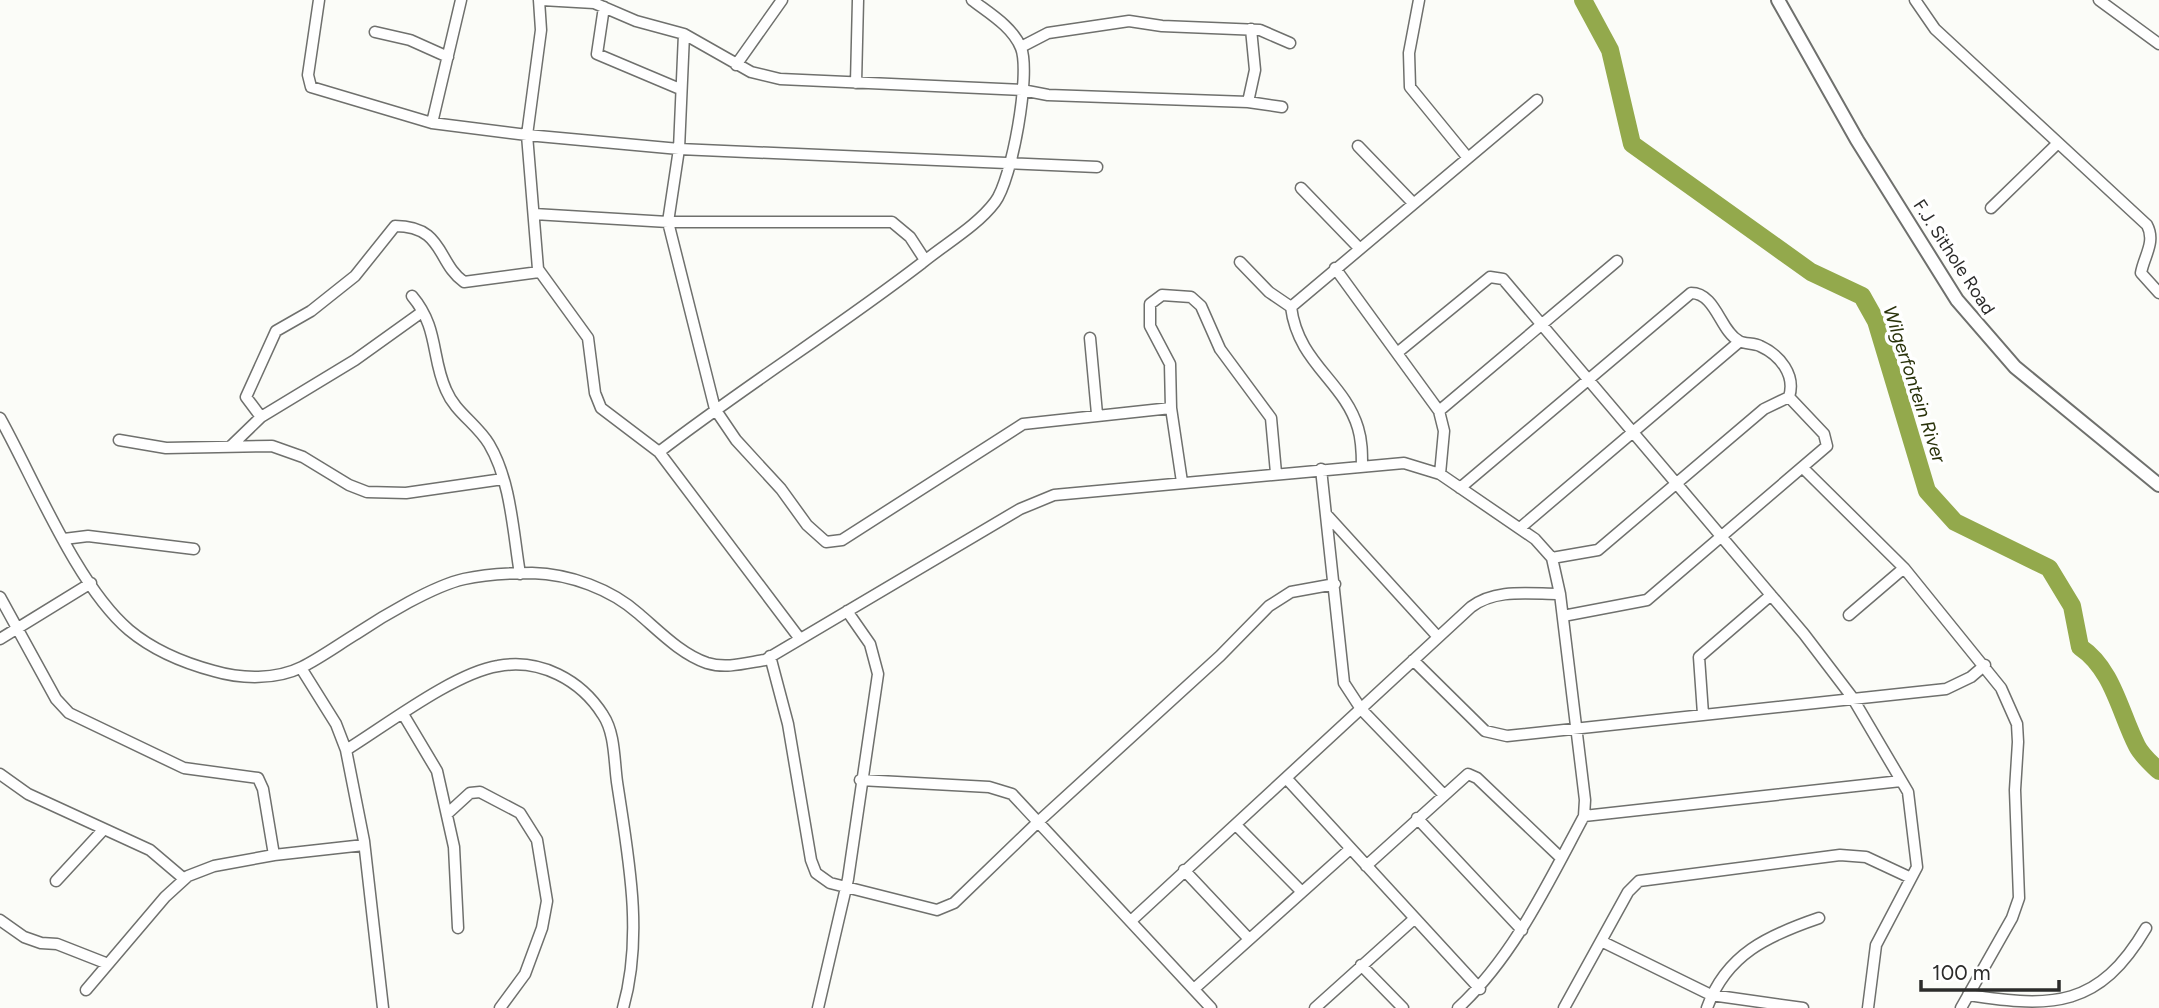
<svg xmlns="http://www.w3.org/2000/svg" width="2159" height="1008" viewBox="0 0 2159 1008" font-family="Figtree,sans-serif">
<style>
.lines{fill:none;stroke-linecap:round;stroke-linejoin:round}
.river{stroke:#93a94c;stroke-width:18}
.minor-casing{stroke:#6f706d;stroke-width:13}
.tertiary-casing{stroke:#6f706d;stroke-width:16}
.minor{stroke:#fff;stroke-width:10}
.tertiary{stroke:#fff;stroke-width:12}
.labels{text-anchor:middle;stroke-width:7;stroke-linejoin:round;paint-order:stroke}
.street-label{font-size:18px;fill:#2c2c2b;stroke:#fff}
.water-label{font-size:19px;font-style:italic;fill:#29320a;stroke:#fff}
</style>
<rect width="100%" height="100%" fill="#fbfcf8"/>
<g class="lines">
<!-- river -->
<path class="river" d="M1583,0L1610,50L1632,144L1811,272L1862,296L1876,321L1927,491L1955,522L2049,568L2072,606L2080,647C2113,669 2120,713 2137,746C2142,756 2152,764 2159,771"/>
<defs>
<path id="minor" d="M319,0L308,75L311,87L432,123L527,135L679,149L1097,167
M539,0L541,30L527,135L538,269L588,338L595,393L601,408L659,452L800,639
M542,0L594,3L636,21L684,34L751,72L780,79L1022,90L1048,95L1248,102L1282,107
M1419,0L1409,53L1410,87L1468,158
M1915,0L1935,29L2147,225C2156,242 2144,256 2141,273L2159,293
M2099,0L2159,44
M604,7L597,54L680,89
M375,32L410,40L448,57
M684,34L679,149L668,222L715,409L736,440L781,489L807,525L826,542L842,540L1023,424L1171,408
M1021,47L1048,33L1129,21L1162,26L1260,30L1290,43
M736,65L782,0
M856,83L858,0
M1248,102L1255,70L1251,29
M432,123L461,0
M1358,146L1413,203
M1301,188L1359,248
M1991,208L2058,143
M534,214L668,222H892L910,237L925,260
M1240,262L1269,292L1291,307
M1335,268L1439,411L1444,431L1440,474
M412,296C439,328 431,357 446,390C455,412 477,424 489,444C511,481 513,532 520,574
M1090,338L1097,414
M1397,353L1490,277L1503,279L1804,634L1852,697L1908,792L1917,867L1876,945L1868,1008
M1439,411L1617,261
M261,417L246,397L276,331L311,311L355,276L395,226C444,226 437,263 464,282L539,272
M0,418C34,479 77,586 129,630C153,650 184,663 214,671C241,679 276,680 302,667C320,658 338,645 356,634C383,616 433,586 464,579C486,574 510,573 532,573C570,574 611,589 639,614C660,632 681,654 707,663C726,669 746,663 765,660L1020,509L1054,495L1404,463L1440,474L1535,539L1552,558L1560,594L1585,800L1584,816C1548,883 1514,956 1458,1008
M119,440L166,448L272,446L303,457L349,485L367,492L406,493L503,479
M230,447L261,417L355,360L422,312
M659,452C745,386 836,329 922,263C945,244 977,226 995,202C1012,180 1031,73 1021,48C1013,27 989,13 972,0
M1362,466C1362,453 1362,441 1358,428C1344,381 1298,363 1291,307L1537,100
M1321,469L1344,683L1361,709L1443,794
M1804,469L1904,568L2001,688L2017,724L2018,742L2015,790L2019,898L2012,918L1961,1008
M1182,482L1171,408L1170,364L1150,326V304L1162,295L1191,297L1201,306L1220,349L1271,418L1276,473
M1460,488L1691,293C1716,293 1720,331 1739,341C1744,344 1754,343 1760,346C1780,355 1796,375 1789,397L1824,434L1827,446L1647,600L1563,616
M1327,515L1438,637
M1520,528L1739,342
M64,539L88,536L194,549
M1552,558L1598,550L1764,409L1789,397
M0,597L56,699L69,713L184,768L258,778L263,789L274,855
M1849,615L1904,568
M0,639L91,583
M770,656L788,724L811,860L816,873L830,883L937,910L954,903L1038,822L1220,656L1269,606L1291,592L1335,584
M1413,660L1485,731L1507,736L1946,689L1971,677L1985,665
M301,668L336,724L346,750L364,841L383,1008
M403,714L437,771L454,847L458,928
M1703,714L1699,657L1771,595
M346,750C385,726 454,673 498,666C540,658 581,680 603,715C615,733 614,760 617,782C628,855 644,935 623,1008
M0,774L28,794L150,850L183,878
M1287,779L1480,989
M860,780L989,787L1012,794L1211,1008
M447,814L470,793L480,792L520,813L537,840L547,901L542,928L525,974L500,1008
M1584,816L1901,781
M1417,818L1522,930
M1236,825L1301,891
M1366,866L1468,774L1477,778L1561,858
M1184,870L1249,939
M56,881L104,829
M0,920L24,937L41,943L57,944L108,964
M1132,920L1471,607C1496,588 1530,594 1560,594
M1603,942L1711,995L1803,1008
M1361,965L1403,1008
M1194,989L1349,850
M86,990L165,897L188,876L214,866L274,855L364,845
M1968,995C2053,1008 2099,1008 2146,928
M818,1008L848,879L878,674L870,644L847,611
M1315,1008L1414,919
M1564,1008L1628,892L1639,881L1840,855L1866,857L1911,878
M1707,1008C1726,954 1769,935 1819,918"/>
<path id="tertiary" d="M1778,0L1857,140L1957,300L2015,367L2159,485"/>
</defs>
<!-- minor casing -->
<use href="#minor" class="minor-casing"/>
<!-- tertiary casing -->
<use href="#tertiary" class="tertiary-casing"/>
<!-- minor -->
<use href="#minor" class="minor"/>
<!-- tertiary -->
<use href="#tertiary" class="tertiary"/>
</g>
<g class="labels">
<!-- street labels -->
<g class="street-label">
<text transform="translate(1954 257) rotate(57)" y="6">F.J. Sithole Road</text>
</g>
<!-- water labels -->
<g class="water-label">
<text transform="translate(1915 384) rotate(72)" y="7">Wilgerfontein River</text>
</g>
</g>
<!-- scale -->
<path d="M1921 980v10h138v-10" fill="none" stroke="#2c2c2b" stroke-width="3.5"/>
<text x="1932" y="980" font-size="21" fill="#2c2c2b" stroke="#ffffff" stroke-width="5" paint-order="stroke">100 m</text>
</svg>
